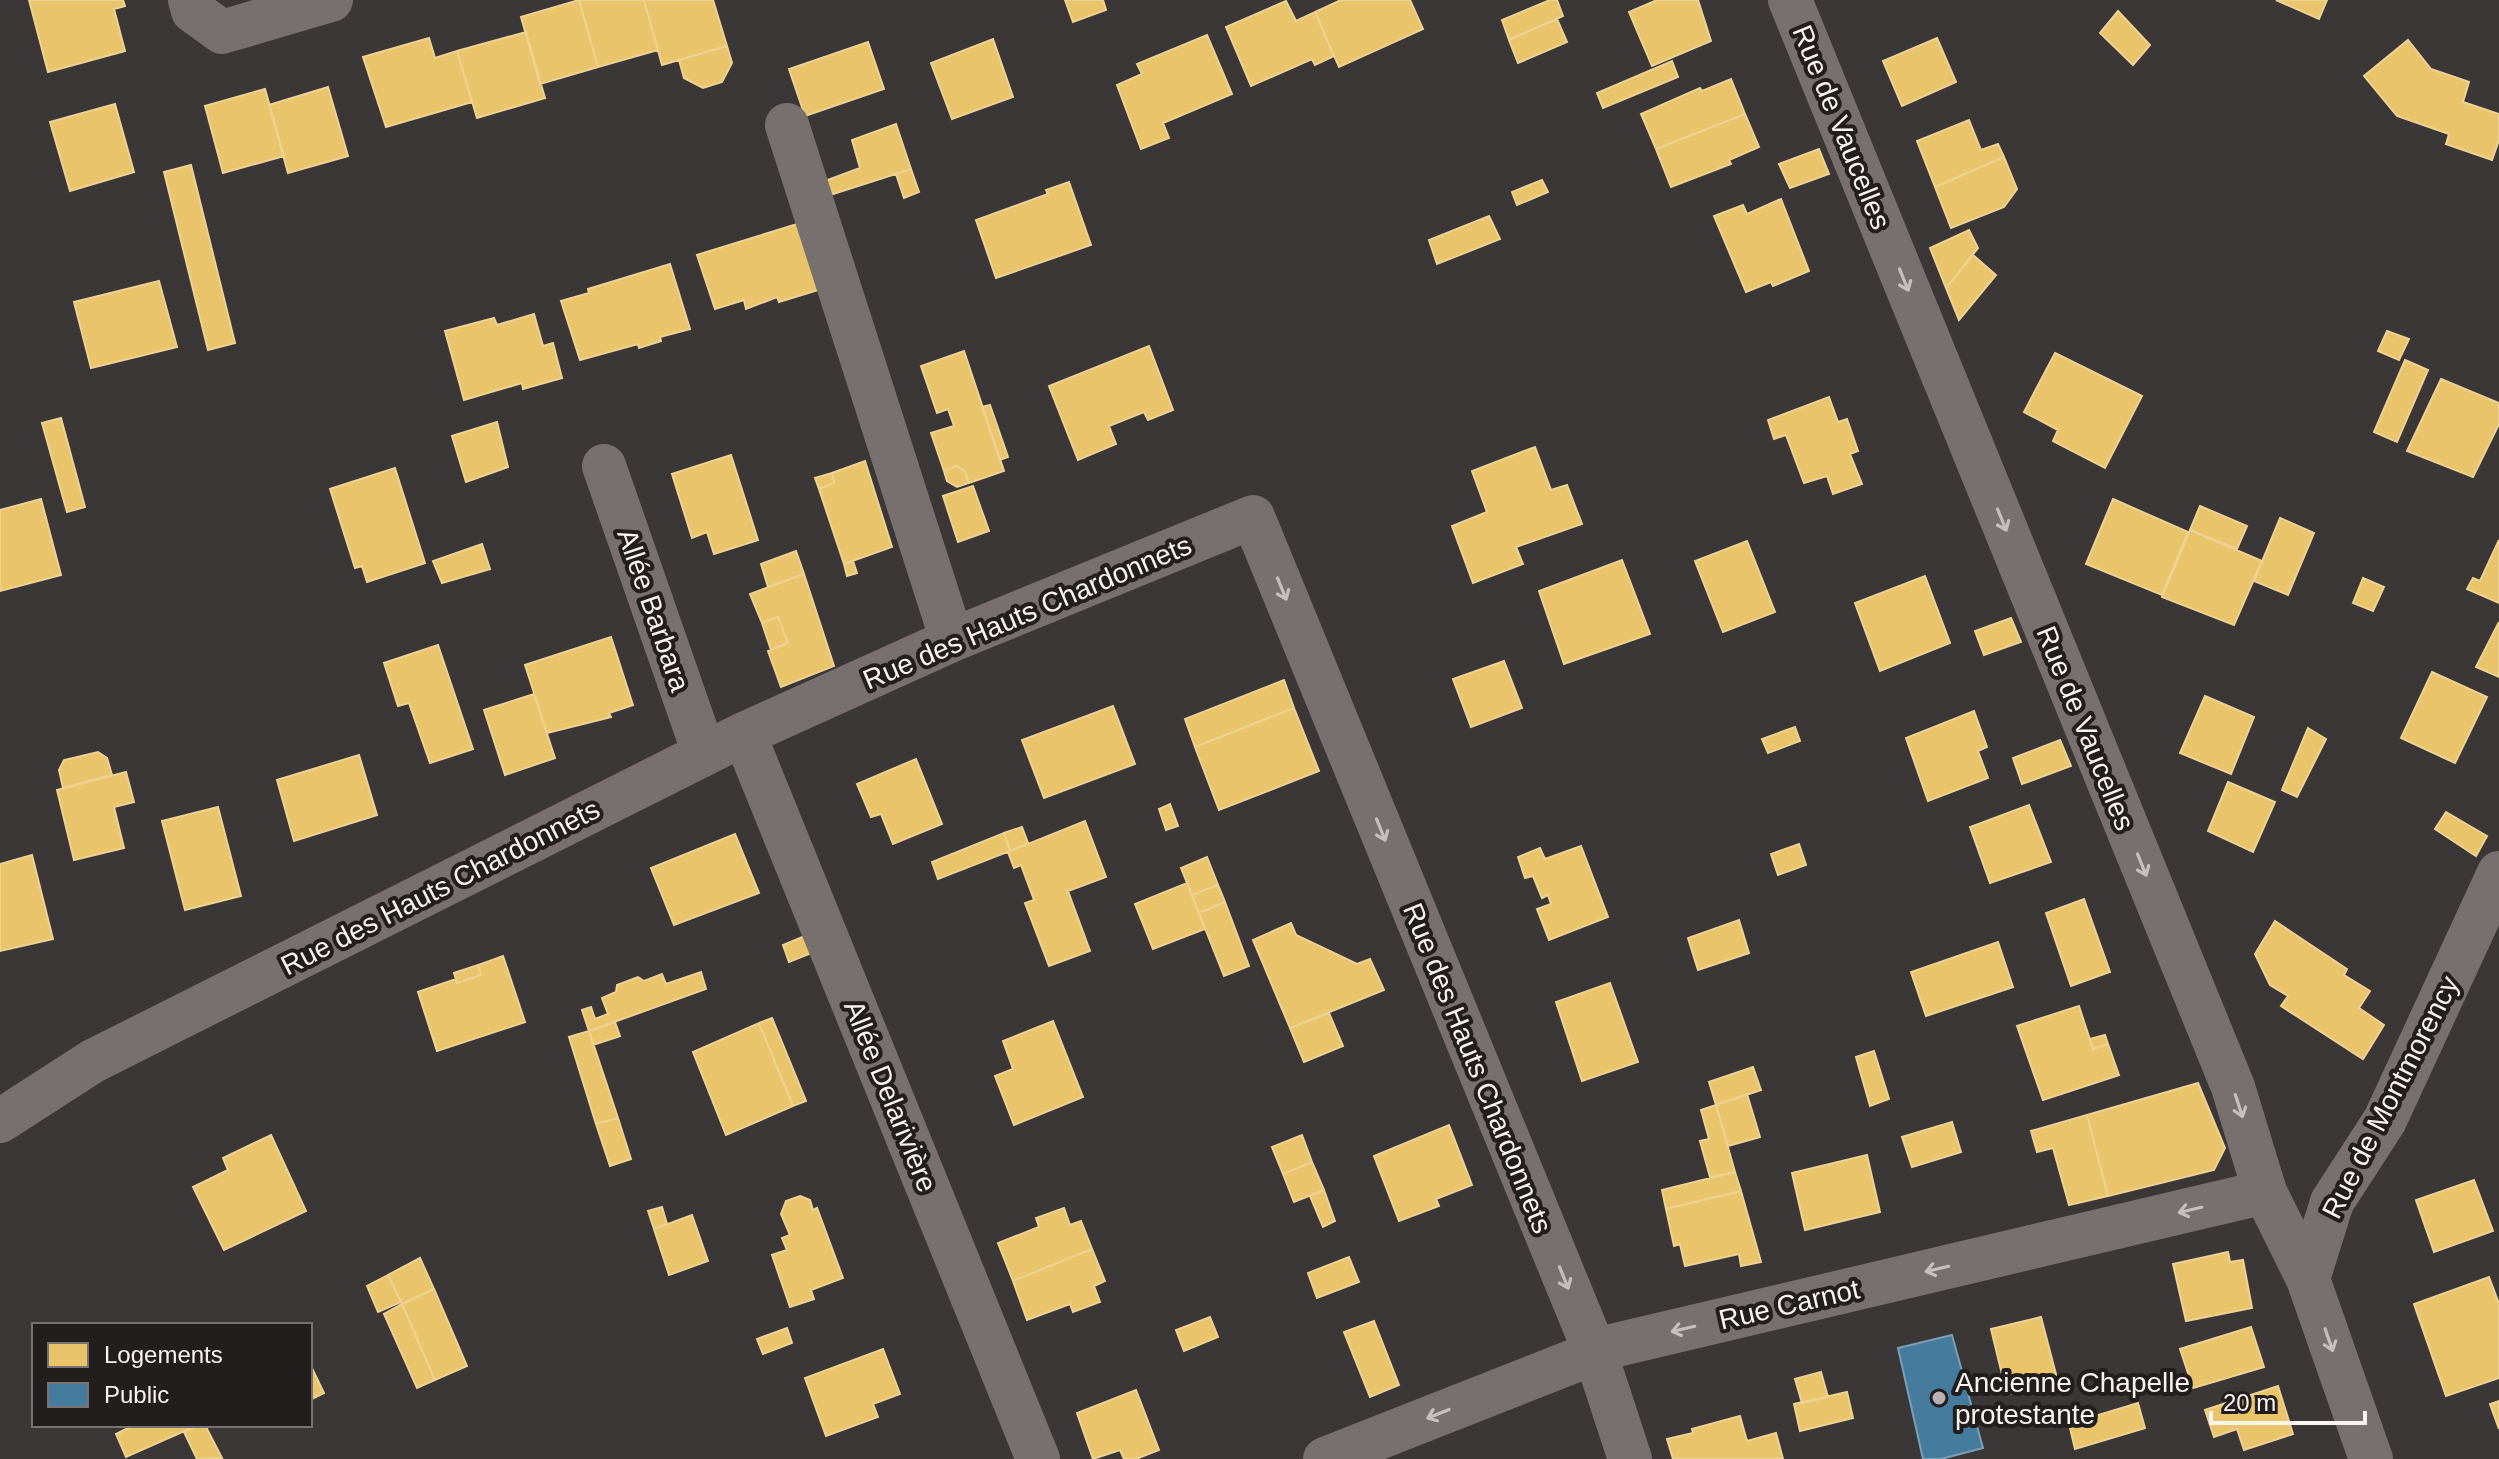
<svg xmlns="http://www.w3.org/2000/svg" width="2499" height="1459" viewBox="0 0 2499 1459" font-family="Helvetica,sans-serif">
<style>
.homes{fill:#e9c46a;stroke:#eed293;stroke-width:2}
.public{fill:#457b9d;stroke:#7b9fb6;stroke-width:2}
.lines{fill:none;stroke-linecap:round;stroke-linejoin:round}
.street{stroke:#78706f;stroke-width:44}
.oneway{stroke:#c5bfbe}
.poi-dot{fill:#b7b1b1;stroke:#221e1d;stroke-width:3}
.labels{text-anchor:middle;stroke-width:8;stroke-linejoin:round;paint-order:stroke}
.street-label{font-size:28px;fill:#f9f3f2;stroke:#221e1d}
.poi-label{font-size:28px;fill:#f9f3f2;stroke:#221e1d;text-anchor:start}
</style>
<rect width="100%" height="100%" fill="#3c3737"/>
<!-- homes -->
<path class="homes" d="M29,0H123L125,6L114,9L125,51L48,72Z
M579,0L598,67L540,84L521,17Z
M579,0H644L658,50L598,67Z
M644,0H713L727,46L662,65Z
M1065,0H1103L1106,10L1073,22Z
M1341,0H1410L1423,29L1339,67L1315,12Z
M1550,0H1557L1563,16L1509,40L1502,20Z
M1657,0H1698L1711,41L1652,66L1629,12Z
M2276,0H2327L2319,19Z
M1286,1L1296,21L1315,12L1334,56L1315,65L1312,59L1251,86L1226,27Z
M2118,11L2150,45L2133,65L2100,33Z
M1557,19L1567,42L1518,63L1509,40Z
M526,32L545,98L477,118L457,51Z
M1207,35L1232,94L1163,123L1169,138L1141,149L1117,85L1142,74L1137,64Z
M429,38L435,58L457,51L472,102L386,127L363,57Z
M1937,38L1956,82L1902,106L1883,61Z
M993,39L1013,97L952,119L931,63Z
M2408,40L2431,69L2469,82L2463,102L2499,114V140L2492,160L2446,144L2449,134L2397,116L2364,76Z
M868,42L884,89L805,116L789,69Z
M727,46L732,63L722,82L703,88L684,78L679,60Z
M1672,61L1678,77L1603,108L1597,93Z
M1731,79L1745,114L1656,149L1641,114L1700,88L1702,91Z
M328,87L348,156L288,173L269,105Z
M265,89L284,156L223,173L205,106Z
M115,104L134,172L70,191L50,122Z
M1745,114L1759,147L1729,160L1731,164L1671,187L1656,149Z
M1969,120L1981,150L1998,144L2004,157L1935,187L1917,141Z
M896,124L911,169L827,196L822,182L860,168L852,140Z
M1819,149L1829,174L1790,188L1779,164Z
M2004,157L2017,189L2004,207L1951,228L1935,187Z
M191,165L235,343L208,350L164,172Z
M911,169L919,192L904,198L896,174Z
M1542,180L1548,192L1517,205L1512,192Z
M1069,182L1091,245L996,278L976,220L1048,194L1046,190Z
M1781,199L1809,271L1773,286L1771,282L1746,292L1714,216L1743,205L1747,214Z
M1489,216L1500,239L1437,264L1429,240Z
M810,220L831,286L779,302L777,297L746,309L744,300L715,309L697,255Z
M1969,230L1978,248L1946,288L1930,248Z
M1973,255L1996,275L1959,320L1946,288Z
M670,264L690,329L660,337L661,341L639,348L638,344L580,360L561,301L589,293L588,289Z
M159,281L177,347L91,368L74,302Z
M534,314L543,346L553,343L562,378L523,389L522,383L464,400L445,331L494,318L497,325Z
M2387,331L2409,339L2399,360L2378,351Z
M1149,346L1173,410L1148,420L1144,412L1109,426L1116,444L1078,460L1049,386Z
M964,351L1004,471L969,483L964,470L956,466L944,471L931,433L954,426L948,409L937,413L921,366Z
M2055,353L2142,396L2105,468L2053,441L2058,430L2024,412Z
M2405,360L2428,370L2397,442L2374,432Z
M2441,379L2499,403V424L2473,477L2407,451Z
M1829,397L1838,422L1847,419L1858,451L1850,454L1862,484L1833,494L1827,476L1804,483L1786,435L1774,439L1768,420Z
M990,405L1008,457L1000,460L982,407Z
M61,418L85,507L67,512L42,423Z
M497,422L508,467L466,482L452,436Z
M1535,447L1551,490L1567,485L1582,524L1516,547L1523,564L1473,583L1452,526L1487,512L1472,471Z
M731,455L758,540L714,554L707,532L692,538L672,474Z
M865,461L892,547L844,564L819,489L834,483L832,473Z
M956,466L964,470L969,483L957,487L947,481L944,471Z
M395,468L425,563L367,582L362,566L355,568L330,489Z
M832,473L834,483L819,489L815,478Z
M973,486L989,531L958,542L943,496Z
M41,499L61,575L0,591V510Z
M2113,499L2188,532L2162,595L2086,564Z
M2200,506L2247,526L2237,549L2190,530Z
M2280,518L2314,533L2288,595L2254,581Z
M2190,530L2262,561L2234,625L2162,597Z
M2499,540V603L2467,589L2473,578L2480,581Z
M1747,541L1775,612L1723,632L1695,561Z
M482,544L490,569L442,583L433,561Z
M796,551L804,574L768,587L761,564Z
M1622,560L1650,634L1564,664L1539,591Z
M853,561L857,573L847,576L844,564Z
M804,574L834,666L781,687L768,651L788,643L778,617L762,623L750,594Z
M1925,576L1950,643L1880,671L1855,603Z
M2363,578L2384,587L2373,611L2353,603Z
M778,617L788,643L771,650L762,623Z
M2011,618L2021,642L1984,655L1975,631Z
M2499,622V677L2476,667Z
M611,637L633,705L609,713L611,717L547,733L525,665Z
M438,645L473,749L430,763L409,703L398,706L384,663Z
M1504,661L1522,708L1471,727L1453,679Z
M2432,672L2487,697L2455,763L2401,738Z
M1284,680L1294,708L1195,747L1185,719Z
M534,694L555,758L505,775L484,710Z
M2205,696L2254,717L2231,774L2180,753Z
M1113,706L1135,764L1044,798L1022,740Z
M1294,708L1319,771L1219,810L1195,747Z
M1974,711L1987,747L1978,751L1988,778L1928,801L1906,738Z
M1795,727L1800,741L1768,753L1762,739Z
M2308,728L2326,739L2297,797L2282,790Z
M2060,740L2071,766L2022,784L2013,758Z
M98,752L107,758L112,775L63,788L59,770L64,760Z
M359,755L377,815L294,841L277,780Z
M916,759L942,824L893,844L881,814L871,817L857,784Z
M126,772L134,802L114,807L124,848L74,860L57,790Z
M2228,782L2275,802L2253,852L2208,831Z
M1170,804L1178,826L1166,830L1159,809Z
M2029,805L2051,862L1990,883L1970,827Z
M218,807L241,896L185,910L162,821Z
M2446,812L2487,836L2476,856L2435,829Z
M1085,821L1106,877L1068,891L1090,951L1049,966L1025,903L1034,900L1021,865L1014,868L1008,852Z
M1022,827L1028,843L1010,851L1004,833Z
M1004,833L1010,851L938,879L932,862Z
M735,834L759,893L674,925L651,868Z
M1799,844L1806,865L1778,875L1771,854Z
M1581,846L1608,917L1549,940L1537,909L1551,904L1548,895L1542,898L1533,876L1525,878L1518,857L1540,848L1545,859Z
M32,855L53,939L0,951V864Z
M1207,857L1218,885L1192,895L1181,868Z
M1187,883L1205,929L1153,949L1135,904Z
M1218,885L1225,902L1199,913L1192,895Z
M2084,899L2110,972L2071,986L2046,913Z
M1225,902L1249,966L1224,976L1199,913Z
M1739,920L1749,953L1698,970L1688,938Z
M2275,921L2347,969L2344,975L2370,991L2359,1008L2384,1025L2363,1059L2281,1006L2288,996L2270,985L2255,954Z
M1291,923L1296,935L1357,964L1370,959L1384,990L1290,1028L1253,940Z
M807,935L814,952L789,962L783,945Z
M1998,942L2013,987L1926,1016L1911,972Z
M503,956L525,1022L437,1051L418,992L456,979L457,983L481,975L478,965Z
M478,965L481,975L457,983L454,973Z
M701,972L706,989L589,1031L582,1010L591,1007L595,1019L608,1014L602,998L616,992L617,985L638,977L644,981L662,974L666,984Z
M1610,983L1638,1062L1582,1081L1556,1002Z
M2079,1006L2093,1049L2108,1044L2119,1075L2043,1100L2017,1026Z
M1329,1013L1343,1046L1304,1062L1290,1028Z
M772,1018L806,1101L793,1106L759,1023Z
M1053,1021L1083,1097L1014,1125L995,1076L1013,1069L1003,1041Z
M615,1022L620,1036L593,1045L589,1031Z
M759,1023L793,1106L726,1135L693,1052Z
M589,1031L618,1118L596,1124L569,1037Z
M2105,1035L2108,1044L2093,1049L2090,1039Z
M1874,1051L1889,1099L1870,1106L1856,1057Z
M1753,1067L1761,1090L1716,1105L1709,1082Z
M2198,1083L2225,1148L2214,1170L2108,1196L2087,1115Z
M1747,1094L1760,1137L1728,1146L1716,1105Z
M1716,1105L1735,1172L1710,1177L1700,1141L1709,1139L1701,1110Z
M2087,1115L2108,1196L2069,1205L2053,1148L2037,1152L2031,1131Z
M618,1118L631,1159L610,1166L596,1124Z
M1952,1122L1961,1152L1912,1167L1902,1137Z
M1449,1125L1472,1185L1436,1199L1439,1206L1399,1221L1374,1156Z
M271,1135L306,1211L224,1250L193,1187L228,1170L223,1158Z
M1302,1135L1312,1162L1283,1174L1272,1147Z
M1867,1155L1880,1212L1805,1230L1792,1173Z
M1312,1162L1324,1190L1294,1202L1283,1174Z
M1735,1172L1741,1191L1666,1209L1662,1190Z
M2474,1180L2493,1231L2434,1252L2416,1200Z
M1324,1190L1335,1221L1323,1227L1310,1196Z
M1741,1191L1761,1262L1741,1266L1739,1254L1685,1266L1680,1244L1674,1246L1666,1209Z
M800,1196L810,1200L813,1210L817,1208L843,1278L811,1290L814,1299L790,1307L772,1255L787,1250L782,1238L790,1235L781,1214L786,1201Z
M662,1207L667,1224L654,1229L648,1211Z
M1064,1208L1070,1225L1081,1221L1092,1249L1013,1281L998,1243L1039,1227L1036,1218Z
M692,1215L708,1261L669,1275L654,1229Z
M1092,1249L1105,1281L1094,1286L1100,1302L1073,1312L1070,1304L1027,1320L1013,1281Z
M2228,1252L2230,1262L2243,1260L2252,1308L2186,1321L2173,1264Z
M1349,1257L1359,1282L1317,1298L1308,1273Z
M420,1258L434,1289L402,1304L388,1275Z
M388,1275L401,1302L378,1312L367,1286Z
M2489,1277L2499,1304V1378L2446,1396L2414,1304Z
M434,1289L467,1366L435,1380L402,1304Z
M402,1304L435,1380L417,1388L384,1314Z
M1210,1317L1218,1337L1184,1351L1176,1330Z
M2041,1317L2058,1382L2007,1395L1991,1329Z
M1374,1321L1399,1385L1370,1397L1344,1332Z
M2251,1327L2264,1367L2193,1388L2180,1349Z
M787,1328L792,1343L763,1354L757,1339Z
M883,1349L900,1394L873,1404L878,1417L826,1436L805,1378Z
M310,1364L324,1393L310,1400Z
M1821,1372L1828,1397L1802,1403L1795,1379Z
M2278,1386L2293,1434L2244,1450L2237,1429L2214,1437L2205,1410Z
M1136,1390L1159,1450L1136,1459H1124L1120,1450L1093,1459L1077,1413Z
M1847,1392L1853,1418L1800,1431L1794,1404Z
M2499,1401V1429L2490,1404Z
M2138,1403L2145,1428L2075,1449L2069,1424Z
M1740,1416L1747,1441L1776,1433L1783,1459H1673L1667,1439L1693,1433L1692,1429Z
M134,1425H198L126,1457L116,1434Z
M198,1425H205L222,1458L197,1459L184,1432Z"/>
<!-- public -->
<path class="public" d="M1952,1335L1983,1448L1941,1459H1923L1898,1348Z"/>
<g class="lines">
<!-- street -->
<path class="street" d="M190,0L193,11L222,32L331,0
M1790,0L2233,1087L2265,1192L2308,1279L2371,1459
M787,125L952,640
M604,466L704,753
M744,734L1038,1459
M0,1121L93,1061L744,734L952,640L1253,517L1595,1352L1630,1459
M2308,1279L2332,1202L2385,1120L2499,873
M1325,1459L1612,1346L2265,1192"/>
</g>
<!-- one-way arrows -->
<defs><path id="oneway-shaft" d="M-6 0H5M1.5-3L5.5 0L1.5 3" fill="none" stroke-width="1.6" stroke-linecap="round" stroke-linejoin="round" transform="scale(2)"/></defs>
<g class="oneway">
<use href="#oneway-shaft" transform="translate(1904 280) rotate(68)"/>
<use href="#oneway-shaft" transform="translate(2002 520) rotate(68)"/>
<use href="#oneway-shaft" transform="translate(1282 589) rotate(68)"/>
<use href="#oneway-shaft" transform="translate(1381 830) rotate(68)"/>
<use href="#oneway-shaft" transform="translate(2142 865) rotate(68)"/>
<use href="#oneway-shaft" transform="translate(2239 1106) rotate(72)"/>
<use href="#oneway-shaft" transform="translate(2190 1210) rotate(167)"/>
<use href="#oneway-shaft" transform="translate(1937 1269) rotate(167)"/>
<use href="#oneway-shaft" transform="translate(1564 1278) rotate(68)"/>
<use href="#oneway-shaft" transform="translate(1683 1329) rotate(167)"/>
<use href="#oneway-shaft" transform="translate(2329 1340) rotate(71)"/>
<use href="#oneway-shaft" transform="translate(1438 1414) rotate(158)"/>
</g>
<!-- markers -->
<circle class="poi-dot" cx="1939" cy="1398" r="8"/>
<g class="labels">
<!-- street labels -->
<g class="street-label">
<text transform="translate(1842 127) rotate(68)" y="10">Rue de Vaucelles</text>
<text transform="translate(654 610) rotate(71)" y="10">Allée Barbara</text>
<text transform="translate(1027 612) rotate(-23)" y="10">Rue des Hauts Chardonnets</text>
<text transform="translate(2086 728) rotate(68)" y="10">Rue de Vaucelles</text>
<text transform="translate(440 887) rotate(-27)" y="10">Rue des Hauts Chardonnets</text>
<text transform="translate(1478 1068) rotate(68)" y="10">Rue des Hauts Chardonnets</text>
<text transform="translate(891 1096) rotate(68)" y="10">Allée Delarivière</text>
<text transform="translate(2390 1097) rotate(-63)" y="10">Rue de Montmorency</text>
<text transform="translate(1789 1304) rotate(-13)" y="10">Rue Carnot</text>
</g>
<!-- poi labels -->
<g class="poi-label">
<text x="1955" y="1392">Ancienne Chapelle<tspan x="1955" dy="32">protestante</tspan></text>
</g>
</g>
<!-- legend -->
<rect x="32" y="1323" width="280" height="104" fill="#221e1d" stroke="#787372" stroke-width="2"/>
<rect x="48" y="1343" width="40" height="24" fill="#e9c46a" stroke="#787372" stroke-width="2"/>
<text x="104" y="1363" font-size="24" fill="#f9f3f2">Logements</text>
<rect x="48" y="1383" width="40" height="24" fill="#457b9d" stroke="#787372" stroke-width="2"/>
<text x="104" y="1403" font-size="24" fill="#f9f3f2">Public</text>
<!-- scale -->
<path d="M2211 1411v12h154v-12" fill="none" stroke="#f9f3f2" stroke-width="4"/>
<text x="2223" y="1411" font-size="24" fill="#f9f3f2" stroke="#221e1d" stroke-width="6" paint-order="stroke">20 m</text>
</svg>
